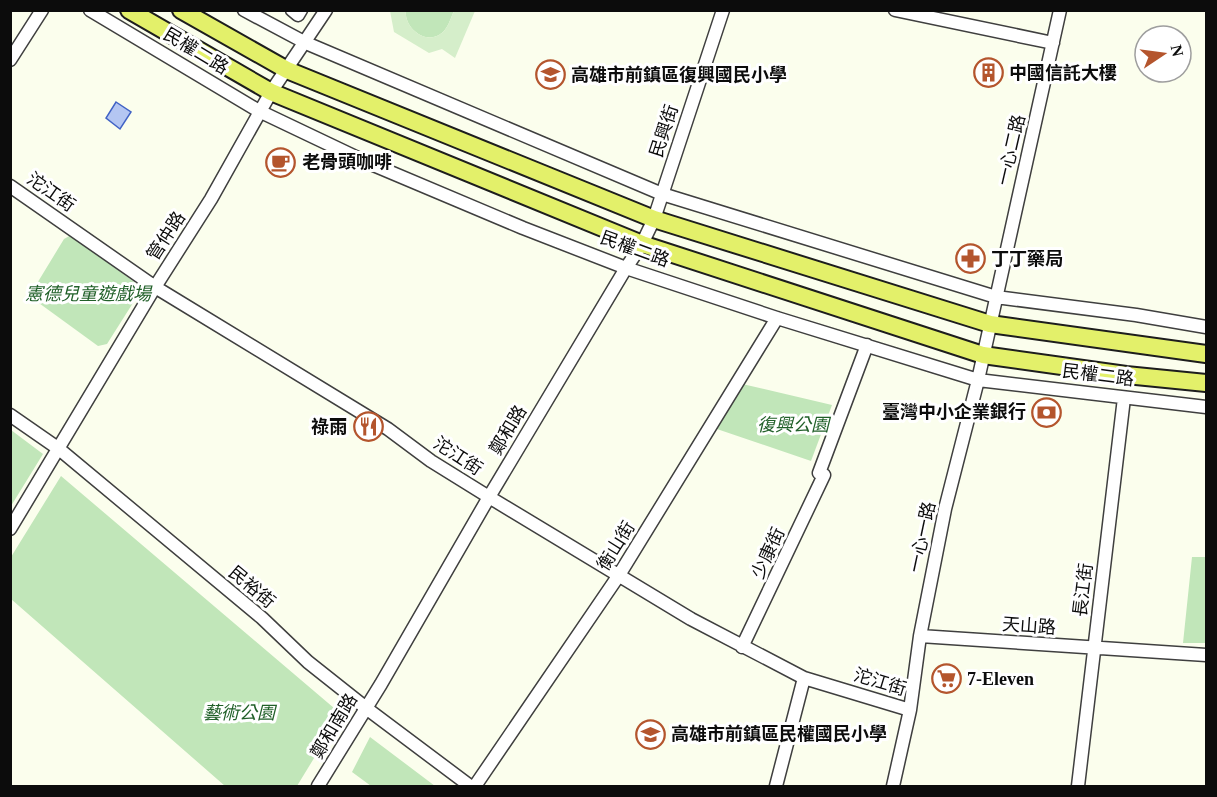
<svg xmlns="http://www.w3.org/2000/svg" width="1217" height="797" viewBox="0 0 1217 797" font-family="'Times New Roman','Noto Sans TC',serif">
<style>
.green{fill:#c1e6b9}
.pitch{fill:#d5eeca}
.water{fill:#b4c6f2;stroke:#4062c5;stroke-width:1.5}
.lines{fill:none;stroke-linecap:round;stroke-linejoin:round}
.minor-casing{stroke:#3f3f3f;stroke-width:15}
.major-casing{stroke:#1d1d1d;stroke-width:20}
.minor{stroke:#fff;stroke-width:12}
.major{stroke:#e3f06a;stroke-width:16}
.labels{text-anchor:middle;stroke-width:6;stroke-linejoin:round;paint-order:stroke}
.street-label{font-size:18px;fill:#0c0c0c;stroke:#fff}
.poi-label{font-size:18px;font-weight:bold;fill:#0c0c0c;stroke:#fff;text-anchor:start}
.park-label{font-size:18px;font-style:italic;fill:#216029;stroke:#fff}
</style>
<rect width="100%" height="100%" fill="#fbfeed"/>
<!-- green -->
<path class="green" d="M406,11H454C450,19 448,30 439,35C423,44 404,26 406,11Z
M71,235L137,284L138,295L107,344L98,346L32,298L33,290L64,239Z
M738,383L832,405L811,461L711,427Z
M11,430L43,454L11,506Z
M61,476L341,714L297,786H225L11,599V557Z
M1192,557H1206V643H1183Z
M370,737L435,786H371L352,772Z"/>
<!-- pitch -->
<path class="pitch" d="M390,11H406C404,26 423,44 439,35C448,30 450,19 454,11H475L455,58L442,49L429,53L394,32Z"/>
<!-- water -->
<path class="water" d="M116,102L131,112L120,129L106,118Z"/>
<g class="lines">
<defs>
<path id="minor" d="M90,10L259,111L364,161L523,228L626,268L777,318L978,380L1206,407
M244,10L306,43L662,194L996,297L1136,315L1206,327
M292,10L298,15L301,10
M895,10L1053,43
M10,60L42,10
M10,186L155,287L388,429L431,461L489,497L691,619L804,678L910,710
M10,415L59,449L262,618L308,662L366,708L470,786
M819,473L867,345
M10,529L155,287L211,199L271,92L326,10
M920,636L1206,655
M742,647L824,475
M318,786L381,684L489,497L626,268L642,244L654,219L723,10
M475,786L619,575L777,318
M776,786L804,678
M893,786L910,710L920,636L945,509L978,380L1060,10
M1078,786L1124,398"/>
<path id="major" d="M129,10L271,92L642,244L983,355L1126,375L1206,383
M181,10L287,70L654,219L990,324L1206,354"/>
</defs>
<!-- minor casing -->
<use href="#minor" class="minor-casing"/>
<!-- major casing -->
<use href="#major" class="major-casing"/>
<!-- minor -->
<use href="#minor" class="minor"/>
<!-- major -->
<use href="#major" class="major"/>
</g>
<!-- icons -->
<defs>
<symbol id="building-ring" viewBox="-11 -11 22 22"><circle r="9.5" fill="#fff" stroke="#b4552d" stroke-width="1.5"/><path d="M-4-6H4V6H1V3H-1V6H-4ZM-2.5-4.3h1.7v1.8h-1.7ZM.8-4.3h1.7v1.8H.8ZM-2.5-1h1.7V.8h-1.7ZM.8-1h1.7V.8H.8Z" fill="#b4552d"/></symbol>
<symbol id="school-ring" viewBox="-11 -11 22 22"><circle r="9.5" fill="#fff" stroke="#b4552d" stroke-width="1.5"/><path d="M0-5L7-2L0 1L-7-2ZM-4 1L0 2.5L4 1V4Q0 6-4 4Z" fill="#b4552d"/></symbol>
<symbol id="cafe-ring" viewBox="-11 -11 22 22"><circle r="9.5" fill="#fff" stroke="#b4552d" stroke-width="1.5"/><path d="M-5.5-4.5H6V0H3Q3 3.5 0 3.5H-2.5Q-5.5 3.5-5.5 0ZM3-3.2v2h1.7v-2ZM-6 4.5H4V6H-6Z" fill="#b4552d"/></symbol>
<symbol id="pharmacy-ring" viewBox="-11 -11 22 22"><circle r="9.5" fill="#fff" stroke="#b4552d" stroke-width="1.5"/><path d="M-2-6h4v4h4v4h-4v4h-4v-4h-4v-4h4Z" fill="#b4552d"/></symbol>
<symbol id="bank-ring" viewBox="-11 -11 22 22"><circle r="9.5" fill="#fff" stroke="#b4552d" stroke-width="1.5"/><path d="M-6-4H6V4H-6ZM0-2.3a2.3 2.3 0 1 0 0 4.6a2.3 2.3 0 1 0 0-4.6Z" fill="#b4552d"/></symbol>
<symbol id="restaurant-ring" viewBox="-11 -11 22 22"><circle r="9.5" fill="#fff" stroke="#b4552d" stroke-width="1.5"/><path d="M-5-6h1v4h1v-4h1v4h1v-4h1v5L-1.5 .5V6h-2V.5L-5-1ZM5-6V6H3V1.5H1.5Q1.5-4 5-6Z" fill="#b4552d"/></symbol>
<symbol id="supermarket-ring" viewBox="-11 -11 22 22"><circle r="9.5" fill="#fff" stroke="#b4552d" stroke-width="1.5"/><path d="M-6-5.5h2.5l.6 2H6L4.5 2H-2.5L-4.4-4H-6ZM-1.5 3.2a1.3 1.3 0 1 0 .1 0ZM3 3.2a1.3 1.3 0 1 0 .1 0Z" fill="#b4552d"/></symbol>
</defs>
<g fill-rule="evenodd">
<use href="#building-ring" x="972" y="56" width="33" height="33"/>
<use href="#school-ring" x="534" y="58" width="33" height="33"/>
<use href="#cafe-ring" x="264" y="146" width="33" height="33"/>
<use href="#pharmacy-ring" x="954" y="242" width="33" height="33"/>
<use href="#bank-ring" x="1030" y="396" width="33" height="33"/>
<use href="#restaurant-ring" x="352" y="410" width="33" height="33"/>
<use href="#supermarket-ring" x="930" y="662" width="33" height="33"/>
<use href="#school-ring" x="634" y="718" width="33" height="33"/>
</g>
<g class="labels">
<!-- street labels -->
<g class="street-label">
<text transform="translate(196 51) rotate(31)" y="6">民權二路</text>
<text transform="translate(664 131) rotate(-72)" y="6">民興街</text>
<text transform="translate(1011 150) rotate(-77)" y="6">一心二路</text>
<text transform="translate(51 192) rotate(35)" y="6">沱江街</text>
<text transform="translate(166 236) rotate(-57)" y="6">管仲路</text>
<text transform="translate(635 249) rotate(20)" y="6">民權二路</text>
<text transform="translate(1098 375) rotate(7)" y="6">民權二路</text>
<text transform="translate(508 430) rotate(-59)" y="6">鄭和路</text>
<text transform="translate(458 456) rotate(33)" y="6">沱江街</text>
<text transform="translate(922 537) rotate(-78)" y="6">一心一路</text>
<text transform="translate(616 546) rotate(-58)" y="6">衡山街</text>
<text transform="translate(768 553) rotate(-65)" y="6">少康街</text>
<text transform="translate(252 587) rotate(40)" y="6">民裕街</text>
<text transform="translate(1083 590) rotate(-83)" y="6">長江街</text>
<text transform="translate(1029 626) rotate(4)" y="6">天山路</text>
<text transform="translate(880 682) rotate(17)" y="6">沱江街</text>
<text transform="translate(334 726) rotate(-59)" y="6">鄭和南路</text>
</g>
<!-- poi labels -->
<g class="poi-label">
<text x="1009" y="79">中國信託大樓</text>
<text x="571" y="81">高雄市前鎮區復興國民小學</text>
<text x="302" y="168">老骨頭咖啡</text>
<text x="991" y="265">丁丁藥局</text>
<text x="1026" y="418" text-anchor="end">臺灣中小企業銀行</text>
<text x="347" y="433" text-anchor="end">祿雨</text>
<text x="967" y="685">7-Eleven</text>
<text x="671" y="740">高雄市前鎮區民權國民小學</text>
</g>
<!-- park labels -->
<g class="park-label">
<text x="88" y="300">憲德兒童遊戲場</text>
<text x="793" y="431">復興公園</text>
<text x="239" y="719">藝術公園</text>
</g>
</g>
<!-- border -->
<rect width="1217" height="797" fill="none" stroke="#0c0c0c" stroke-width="24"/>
<!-- north arrow -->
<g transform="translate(1163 54) rotate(77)"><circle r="28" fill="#ffffff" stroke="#9e9e9e" stroke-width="1.5"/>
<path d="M0-4.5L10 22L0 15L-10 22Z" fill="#b4552d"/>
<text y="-9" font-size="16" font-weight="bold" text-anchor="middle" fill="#0c0c0c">N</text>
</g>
</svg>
